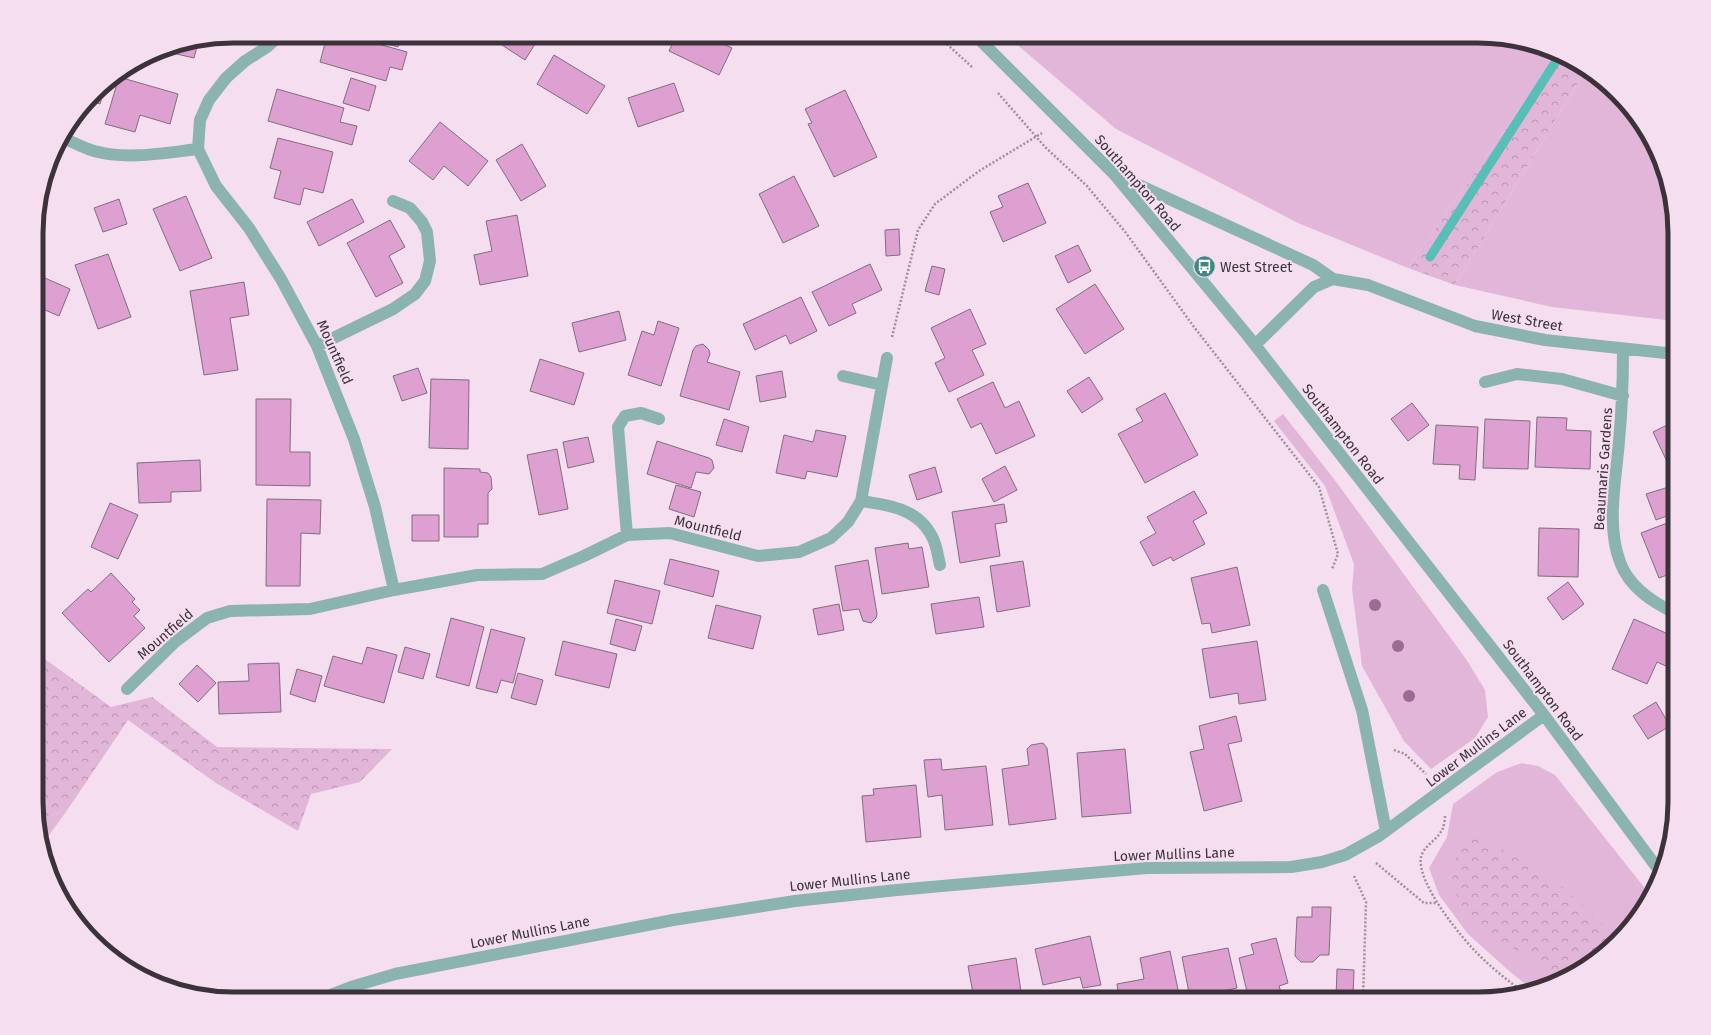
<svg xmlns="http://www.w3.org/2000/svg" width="1711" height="1035" viewBox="0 0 1711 1035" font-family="'Fira Sans',sans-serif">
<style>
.grass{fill:#e2b6d8}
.forest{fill:url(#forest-crowns)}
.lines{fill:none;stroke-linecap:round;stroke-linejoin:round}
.stream{stroke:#58beb8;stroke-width:9}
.building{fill:#dda0d0;stroke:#826d7d}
.path{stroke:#9f8f9b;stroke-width:2.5;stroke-dasharray:2 2;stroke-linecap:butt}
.minor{stroke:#8bb3b0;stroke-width:12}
.tree{fill:#9c6a95}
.labels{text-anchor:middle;stroke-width:4;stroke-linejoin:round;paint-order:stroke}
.street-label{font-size:14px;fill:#3c333a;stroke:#f5deef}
.poi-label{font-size:14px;fill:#3c333a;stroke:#f5deef;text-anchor:start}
.rim{fill:none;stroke:#3c333a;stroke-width:5}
</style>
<defs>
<pattern id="forest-crowns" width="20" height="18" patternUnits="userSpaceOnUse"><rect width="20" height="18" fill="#e2b6d8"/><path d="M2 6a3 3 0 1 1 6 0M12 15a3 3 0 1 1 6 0" fill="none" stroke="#b895b0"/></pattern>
</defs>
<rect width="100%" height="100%" fill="#f5deef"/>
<!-- grass -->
<path class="grass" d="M1007,36H1478L1529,43L1555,53L1548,68L1408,268L1298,223L1116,129Z
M1586,70L1617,93L1649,134L1665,170L1675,220V321L1552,307L1455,285Z
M1283,414L1334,479L1466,659L1485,690L1488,717L1475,738L1431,769L1404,741L1362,666L1352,589L1354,564L1325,486L1274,421Z
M1522,763L1538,766L1555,775L1651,896L1617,942L1577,973L1541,989L1533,990L1508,970L1468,934L1439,895L1429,868L1447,837L1453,804L1497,772Z
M68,809L42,845L38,821Z"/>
<!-- forest -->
<path class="forest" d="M1555,53L1577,62L1586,70L1455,285L1408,268L1548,68Z
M38,654L111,707L152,697L217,747L392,749L360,782L311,794L298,831L216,783L128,720L68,809L38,821Z
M1476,834L1558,883L1620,939L1577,973L1560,980L1532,957L1497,941L1468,917L1451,885L1457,851Z"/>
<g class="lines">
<!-- stream -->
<path class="stream" d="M1430,257L1560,55"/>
</g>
<!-- building -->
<path class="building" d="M327,36H350L407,52L402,70L390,67L386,81L320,62Z
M374,36H402L398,47L373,40Z
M488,36H540L525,60Z
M676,36H717L715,40L732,48L719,75L669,51Z
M198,43L194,58L168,52L169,49Z
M554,55L605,86L587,114L537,84Z
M119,77L178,94L170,124L140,115L135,132L105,124Z
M351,78L376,86L369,111L343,103Z
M106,83L100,104L91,101L103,85Z
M674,83L684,111L638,127L628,98Z
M277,89L344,108L340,122L357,126L352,145L268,121Z
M845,90L877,157L834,177L808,124L812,123L805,109Z
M440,122L488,161L468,186L444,166L433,180L409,161Z
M278,138L333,152L323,193L304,188L300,205L274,198L281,171L270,168Z
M522,144L546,186L521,201L496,160Z
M794,176L819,226L783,243L759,194Z
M1028,183L1046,223L1003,242L990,212L1003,207L998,196Z
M186,196L212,258L180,271L153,209Z
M119,199L127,224L103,232L94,208Z
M352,199L364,222L319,246L307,222Z
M517,215L528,276L480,285L474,255L492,251L486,221Z
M390,220L405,247L389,256L403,283L376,297L347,243Z
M38,227L42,229L38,239Z
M899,229L900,255L886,256L885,230Z
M1078,245L1091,271L1068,283L1055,256Z
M108,254L131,317L98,329L75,265Z
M870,264L882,290L852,304L856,313L829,326L812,292Z
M932,266L945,269L939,295L925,291Z
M38,275L70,289L59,316L38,307Z
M244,282L249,315L230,318L238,370L204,375L190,291Z
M1095,284L1124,329L1085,354L1056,309Z
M801,297L817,331L790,344L786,335L755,350L743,324Z
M970,309L986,344L972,350L984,375L949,392L935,363L945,358L931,328Z
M619,311L626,340L579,352L572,323Z
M658,321L679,328L661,386L628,375L642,331L654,335Z
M703,344L709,350L710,354L707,362L740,372L729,410L680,396L693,350L696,346Z
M540,359L584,373L574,405L530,391Z
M418,368L427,393L402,401L393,376Z
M782,371L786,397L760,402L756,376Z
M1089,377L1103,399L1082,413L1067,391Z
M431,379L469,380L468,449L429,448Z
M993,382L1005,408L1019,401L1035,436L996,454L981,423L971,428L957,399Z
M1165,393L1198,455L1145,483L1118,434L1143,421L1136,409Z
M256,399H291L290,452H310V486L256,485Z
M1412,403L1429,425L1408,441L1391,419Z
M1537,417L1567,418L1566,430L1591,431L1590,469L1535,467Z
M724,419L749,427L742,452L716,445Z
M1485,419L1530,421L1528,469L1483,468Z
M1675,421V466L1670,468L1653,432Z
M1436,425L1478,427L1475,480L1459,479L1460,465L1433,464Z
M816,430L846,436L837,477L807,471L805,479L776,473L784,435L813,442Z
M588,437L594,462L568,468L563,442Z
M657,441L709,458L712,460L714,468L709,474L696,472L691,488L647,474Z
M557,449L568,509L539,515L527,455Z
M200,460L201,491L171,492V502L139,503L137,463Z
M1005,466L1017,490L994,502L982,479Z
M935,467L942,492L917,500L909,475Z
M444,468L480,469V472L488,473L491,477L492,489L488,493V524H478V537H444Z
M676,485L701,492L694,517L669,509Z
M1672,486L1675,494V513L1656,520L1646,494Z
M1194,491L1207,513L1193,521L1205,544L1173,561L1171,557L1153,566L1140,542L1156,533L1147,517Z
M267,499L321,500L320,534L301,533L300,586H266Z
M110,503L138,515L118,559L91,547Z
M1004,504L1007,522L995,524L1000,556L960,563L952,512Z
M412,515H439V541H412Z
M1675,520V572L1659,578L1641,533Z
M1539,528L1579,529L1578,577L1538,576Z
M908,543L909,549L922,547L929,587L882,594L875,548Z
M670,559L719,571L713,597L664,584Z
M868,560L877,614L876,618L871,623L863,621L859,609L843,611L835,566Z
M1023,561L1030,606L997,612L990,566Z
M1237,567L1250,625L1212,633L1210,623L1202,624L1191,578Z
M111,573L135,599L132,602L140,610L134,616L145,628L109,662L62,613L88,589L91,592Z
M615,580L660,591L652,624L607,613Z
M1568,582L1584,604L1563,620L1547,598Z
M979,597L984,627L936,634L931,604Z
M839,604L844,630L818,635L813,609Z
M716,605L761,616L753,649L708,638Z
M451,618L484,627L469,686L436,677Z
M616,619L642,626L635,651L610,644Z
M1634,619L1675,637V651L1668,667L1657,662L1647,684L1612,669Z
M491,629L525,638L513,683L501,680L497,693L476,688Z
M563,641L617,654L609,688L555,675Z
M1257,641L1266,700L1239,704L1238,693L1210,698L1202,649Z
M367,647L397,655L384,703L324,686L333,656L362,664Z
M405,647L430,654L423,679L398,672Z
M279,663L281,712L219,714L218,682L249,681L248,664Z
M197,665L216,683L198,702L179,684Z
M297,669L322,676L315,702L290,694Z
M518,673L543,680L536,705L511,698Z
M1656,702L1670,726L1648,739L1633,716Z
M1236,716L1242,741L1228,744L1242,801L1204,811L1190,752L1204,749L1199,726Z
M1043,743L1047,748L1056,819L1009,825L1002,769L1029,765L1027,749L1031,745Z
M1125,749L1131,813L1082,817L1077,753Z
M941,759L942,770L986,766L993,825L945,830L942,795L928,797L924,760Z
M916,785L921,837L866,842L862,796L874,795L873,789Z
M1312,907H1331L1329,955H1320L1313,962H1301L1295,956L1297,917H1312Z
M1090,936L1101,985L1083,988L1080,977L1043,985L1035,949Z
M1276,938L1288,983L1279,986L1283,998L1259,999L1258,993L1248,996L1239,958L1254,954L1251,944Z
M1228,948L1237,988L1190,998L1182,957Z
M1170,951L1180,999H1119L1117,984L1144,979L1140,958Z
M1016,958L1022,998L974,999L968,966Z
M1337,969L1354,970L1353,998H1336Z"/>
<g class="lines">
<!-- path -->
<path class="path" d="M938,36L972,67
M998,93L1045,147L1087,186L1126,233L1194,327L1319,487L1338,554L1332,569
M892,337L918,230L935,204L979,171L1042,133
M1394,750L1405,754L1426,774
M1445,816C1445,820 1444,825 1443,828C1438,840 1424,845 1421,857C1416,883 1463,940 1481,957C1494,970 1509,981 1523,992
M1376,863L1424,903H1437
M1354,876L1366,902L1363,999"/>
<!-- minor -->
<path class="minor" d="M279,36L267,47L245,61L226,78L209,100L200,120L198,149L216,186L249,228L281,279L317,346L354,439L375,507L394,590L477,575L542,574L584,556L627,535L670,533L758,556L799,552L831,538L848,522L861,501L887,358
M976,36L1114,174L1248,336L1544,715L1661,873
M63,138C73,142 83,148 94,151C127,160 164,153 198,149
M1117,175L1313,265L1333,279L1368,285L1475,326L1545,340L1675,354
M1255,345L1314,287L1333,279
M317,346L393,309L415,294L425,281L430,261L427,232L422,222L410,208L393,201
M1623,349C1623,380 1622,410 1619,441C1616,480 1606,525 1620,562C1629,587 1652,602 1675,613
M843,376L882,385
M1485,382L1517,374L1562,379L1623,396
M861,501C890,505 921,509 934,541C937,548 938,557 940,565
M627,535L618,427L625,416L641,413L659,419
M1323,590L1362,710L1386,831
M127,689L175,642L207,618L230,611L310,609L394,590
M320,999L351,987L395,974L673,920L795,901L897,890L1147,868L1291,867L1322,862L1345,855L1379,836L1544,715"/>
</g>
<!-- trees -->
<g class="tree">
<circle cx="1375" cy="605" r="6"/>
<circle cx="1398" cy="646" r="6"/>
<circle cx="1409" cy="696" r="6"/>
</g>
<!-- icons -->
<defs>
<symbol id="bus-disc" viewBox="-11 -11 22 22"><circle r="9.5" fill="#3f8783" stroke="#f5deef"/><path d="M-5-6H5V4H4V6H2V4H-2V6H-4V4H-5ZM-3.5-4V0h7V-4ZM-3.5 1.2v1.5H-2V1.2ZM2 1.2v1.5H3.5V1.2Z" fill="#fff"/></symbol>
</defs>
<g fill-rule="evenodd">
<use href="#bus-disc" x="1192" y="254" width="25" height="25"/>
</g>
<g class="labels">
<!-- street labels -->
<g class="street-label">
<text transform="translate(1138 183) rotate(49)" y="5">Southampton Road</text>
<text transform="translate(1527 320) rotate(10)" y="5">West Street</text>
<text transform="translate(335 352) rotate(66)" y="5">Mountfield</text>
<text transform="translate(1343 434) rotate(52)" y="5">Southampton Road</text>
<text transform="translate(1603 469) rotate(-86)" y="5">Beaumaris Gardens</text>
<text transform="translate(708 528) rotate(14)" y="5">Mountfield</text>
<text transform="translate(165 634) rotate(-41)" y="5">Mountfield</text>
<text transform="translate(1543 690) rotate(53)" y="5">Southampton Road</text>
<text transform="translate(1476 747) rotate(-37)" y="5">Lower Mullins Lane</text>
<text transform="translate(1174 854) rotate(-2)" y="5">Lower Mullins Lane</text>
<text transform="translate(850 880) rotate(-6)" y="5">Lower Mullins Lane</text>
<text transform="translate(530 932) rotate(-11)" y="5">Lower Mullins Lane</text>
</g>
<!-- poi labels -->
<g class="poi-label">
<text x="1220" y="272">West Street</text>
</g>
</g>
<!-- crop -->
<path d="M0 0H1711V1035H0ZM233 43H1478A190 190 0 0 1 1668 233V802A190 190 0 0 1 1478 992H233A190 190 0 0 1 43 802V233A190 190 0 0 1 233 43Z" fill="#f5deef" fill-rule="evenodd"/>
<path class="rim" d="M233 43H1478A190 190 0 0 1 1668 233V802A190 190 0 0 1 1478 992H233A190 190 0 0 1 43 802V233A190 190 0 0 1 233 43Z"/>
</svg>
